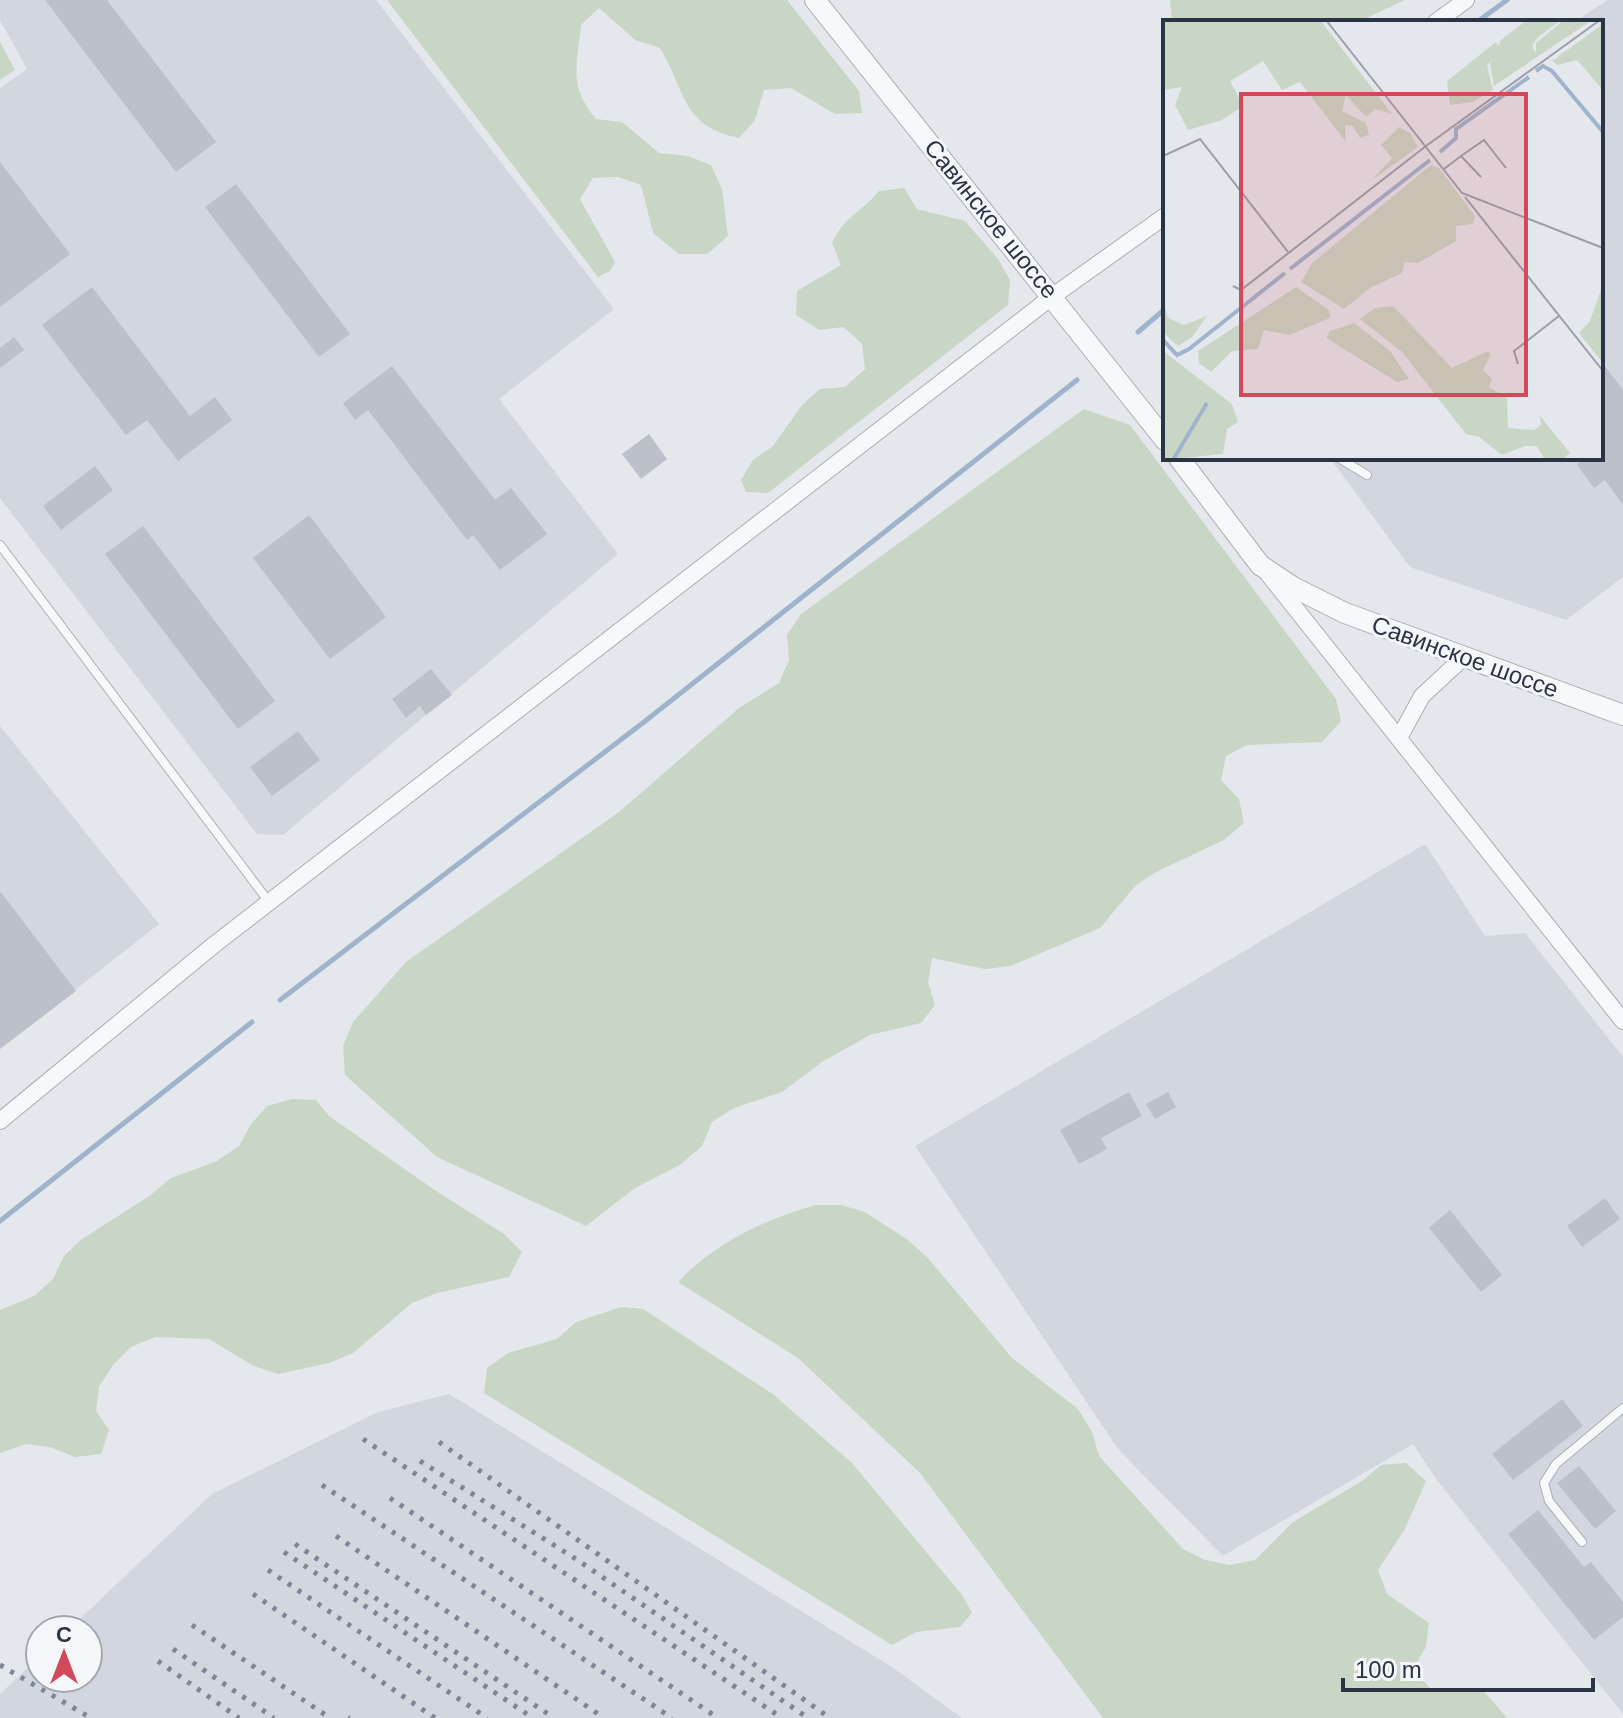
<svg xmlns="http://www.w3.org/2000/svg" width="1623" height="1718" viewBox="0 0 1623 1718" font-family="Helvetica,sans-serif">
<style>
.built{fill:#d2d6de}
.green{fill:#c9d6c5}
.lines{fill:none;stroke-linecap:round;stroke-linejoin:round}
.stream{stroke:#9fb4cc;stroke-width:5}
.building{fill:#bbc0ca}
.service-casing{stroke:#a9aeb7;stroke-width:10}
.minor-casing{stroke:#a9aeb7;stroke-width:18}
.tertiary-casing{stroke:#a9aeb7;stroke-width:22}
.service{stroke:#f7f8fa;stroke-width:8}
.minor{stroke:#f7f8fa;stroke-width:16}
.tertiary{stroke:#f7f8fa;stroke-width:20}
.rail{stroke:#7d8696;stroke-width:5;stroke-dasharray:4 8;stroke-linecap:butt}
.labels{text-anchor:middle;stroke-width:6;stroke-linejoin:round;paint-order:stroke}
.street-label{font-size:24px;fill:#2b3445;stroke:#f4f6f9}
.inset-river{fill:none;stroke:#9fb4cc;stroke-width:4}
.inset-road{fill:none;stroke:#9a9fa9;stroke-width:2}
.view{fill:#d1495b;fill-opacity:0.15;stroke:#d1495b;stroke-width:4}
.inset-edge{fill:none;stroke:#2b3445;stroke-width:4}
</style>
<rect width="100%" height="100%" fill="#e4e7ec"/>
<!-- built -->
<path class="built" d="M0,0H376L614,309L499,399L618,554L283,835L257,834L0,498V88L27,69L0,20Z
M1608,0H1623V577L1566,620L1410,567L1330,458H1601V22H1574Z
M0,726L159,924L0,1049Z
M1425,844L1485,936L1525,933L1623,1057V1714L1437,1480L1413,1444L1223,1556L1118,1449L915,1146Z
M449,1394L892,1667L962,1718H0V1694L40,1656V1678H88V1630H68L212,1494L378,1412Z"/>
<!-- green -->
<path class="green" d="M387,0H787L859,91L862,113L835,114L791,88L764,90L755,120L739,138C681,126 686,91 660,48L635,40L599,8L581,25C577,65 568,86 596,119L622,122L659,153L688,156L711,165L722,189L728,236L707,254H679L653,233L641,185L618,177L593,178L580,199L615,262L610,271L598,277Z
M1170,0H1405L1358,22H1172Z
M0,42L15,70L0,80Z
M904,188L917,209L965,221L998,259L1010,280L1008,305L768,493L746,492L741,480L753,460L773,446L802,405L820,389L845,387L865,369L862,344L844,327L819,330L796,315L797,291L841,265L832,243C845,215 860,214 879,191Z
M1084,409L1130,425L1336,699L1341,721L1322,742L1247,745L1226,756L1221,780L1239,799L1244,823L1224,840L1156,872L1135,886L1100,928L1011,966L985,969L932,958L928,982L935,1005L921,1023L870,1035L822,1062L782,1092L734,1108L712,1122L702,1146L680,1165L635,1188L586,1226L437,1157L345,1075L343,1046L353,1022L406,962L619,812L739,708L779,683L789,660L787,635L801,614Z
M292,1099L316,1100L329,1116L433,1189L504,1234L522,1252L509,1277L437,1293L412,1303L353,1353L329,1363L278,1374L252,1365L209,1339L155,1337L131,1347L113,1365L99,1387L96,1411L109,1430L101,1454L75,1457L50,1447L26,1444L0,1453V1310L34,1296L53,1279L64,1256L82,1239L148,1197L171,1178L217,1161L239,1146L251,1124L267,1106Z
M816,1205H841L865,1212L908,1240L928,1258L1012,1358L1078,1409L1092,1432L1099,1456L1183,1549L1205,1560L1229,1565L1255,1560L1293,1522L1362,1481L1381,1465L1406,1463L1426,1481L1405,1529L1378,1570L1387,1594L1429,1623L1426,1647L1413,1669L1430,1688H1481L1507,1718H1103L920,1473L798,1358L678,1282C715,1243 765,1219 816,1205Z
M621,1307L643,1309L774,1395L852,1463L963,1596L972,1613L960,1627L916,1632L892,1645L484,1393L487,1368L508,1353L557,1339L576,1322Z"/>
<g class="lines">
<!-- stream -->
<path class="stream" d="M1477,22L1507,0
M1138,332L1165,309
M280,1000L644,722L1077,380
M0,1221L252,1022"/>
</g>
<!-- building -->
<path class="building" d="M45,0H107L216,142L176,172Z
M0,162L70,254L0,307Z
M236,184L350,334L319,357L205,207Z
M92,287L190,416L215,397L232,420L178,461L147,420L126,435L42,325Z
M14,337L24,350L0,368V348Z
M1601,361L1623,390V505L1605,480L1594,488L1577,465L1582,458H1601Z
M392,366L495,500L511,488L547,534L500,570L473,535L467,540L368,410L355,420L343,403Z
M649,434L667,459L641,479L622,454Z
M95,466L113,490L61,530L43,506Z
M309,515L386,617L330,659L253,558Z
M143,526L275,701L238,729L105,554Z
M431,669L452,695L426,715L420,706L406,718L392,699Z
M298,731L320,760L272,796L250,767Z
M0,891L76,991L0,1049Z
M1129,1092L1142,1116L1101,1138L1107,1149L1079,1164L1060,1130Z
M1168,1092L1176,1107L1155,1119L1146,1104Z
M1605,1198L1620,1219L1582,1247L1567,1226Z
M1450,1210L1502,1275L1481,1292L1429,1228Z
M1562,1399L1583,1426L1513,1480L1492,1454Z
M1579,1466L1616,1511L1595,1529L1557,1483Z
M1538,1510L1584,1567L1591,1562L1623,1602V1617L1594,1640L1508,1534Z"/>
<g class="lines">
<defs>
<path id="service" d="M1339,458L1367,475
M0,545L269,902
M1582,1542L1549,1501L1544,1483L1556,1464L1623,1408"/>
<path id="minor" d="M1436,22L1466,0
M1269,575L1623,1021
M1399,738L1422,696L1464,657
M0,1121L215,944L1053,296L1165,216"/>
<path id="tertiary" d="M815,0L1165,440
M1179,458L1260,565L1293,587L1345,613L1623,715"/>
</defs>
<!-- service casing -->
<use href="#service" class="service-casing"/>
<!-- minor casing -->
<use href="#minor" class="minor-casing"/>
<!-- tertiary casing -->
<use href="#tertiary" class="tertiary-casing"/>
<!-- service -->
<use href="#service" class="service"/>
<!-- minor -->
<use href="#minor" class="minor"/>
<!-- tertiary -->
<use href="#tertiary" class="tertiary"/>
<!-- rail -->
<path class="rail" d="M363,1439L782,1718
M439,1442L830,1718
M420,1461L576,1559L808,1718
M322,1485L672,1718
M390,1498L718,1718
M336,1536L604,1718
M295,1544L554,1718
M284,1552L533,1718
M268,1570L487,1718
M253,1594L435,1718
M192,1625L330,1718
M173,1649L274,1718
M158,1661L239,1718
M0,1665L91,1718
M348,1717L349,1718"/>
</g>
<g class="labels">
<!-- street labels -->
<g class="street-label">
<text transform="translate(991 219) rotate(51)" y="8">Савинское шоссе</text>
<text transform="translate(1465 657) rotate(20)" y="8">Савинское шоссе</text>
</g>
</g>
<!-- overview -->
<g transform="translate(1163 20)">
<rect width="440" height="440" fill="#e4e7ec"/>
<path d="M0,0H157L229,94L212,89L203,97L183,75L179,91L203,103L206,115L197,118L190,106L182,105L183,122L137,62L119,70L100,41L67,61L80,86L59,100L25,110L12,85L19,67L0,70ZM364,0H398L374,18L369,26L373,33V23L401,0H429L331,66L327,43L338,20ZM440,4V70L414,40L395,45L389,41ZM333,22L336,28L324,46L330,70L310,82L287,85L284,61ZM236,107L247,113L255,127L209,160L229,138L218,125ZM268,145L276,148L312,196L310,204L293,206V221L255,243L242,242L239,253L207,268L181,289L138,262L149,243ZM440,264V343L416,313L427,301ZM133,267L166,290L167,298L126,315L101,310L95,329L69,331L48,352L36,343L35,331ZM0,280L5,298L21,305L44,296L29,317L15,326L0,312ZM230,286L289,348L325,331L328,334L320,350L329,359L326,367L344,378L345,408L371,410L378,405L377,396L407,433L399,440H382L374,426H362L339,435L316,417L303,414L239,332L197,299L212,288ZM191,303L227,331L246,359L234,362L163,318L167,311ZM0,331L69,384L75,402L64,409L60,434L0,440Z" fill="#c9d6c5"/>
<path class="inset-river" d="M373,51L380,46L389,51L440,112M277,132L293,118V109L366,57M127,249L267,140M0,320L14,335L26,329L122,253M10,440L44,383"/>
<path class="inset-road" d="M163,0L299,173L440,228M0,136L37,119L125,232M298,136L321,120L343,148M281,149L298,136L318,157M302,177L440,351M70,266L78,270L263,126L437,0M355,344L351,331L396,296"/>
<path class="view" d="M78,74H363V375H78Z"/>
<rect width="440" height="440" class="inset-edge"/>
</g>
<!-- north arrow -->
<g transform="translate(64 1654)"><circle r="38" fill="#f4f6f9" stroke="#a4a8b1" stroke-width="2"/>
<path d="M0-6L14 30L0 20L-14 30Z" fill="#d1495b"/>
<text y="-12" font-size="22" font-weight="bold" text-anchor="middle" fill="#2b3445">С</text>
</g>
<!-- scale -->
<path d="M1343 1678v12h250v-12" fill="none" stroke="#2b3445" stroke-width="4"/>
<text x="1355" y="1678" font-size="24" fill="#2b3445" stroke="#f4f6f9" stroke-width="6" paint-order="stroke">100 m</text>
</svg>
